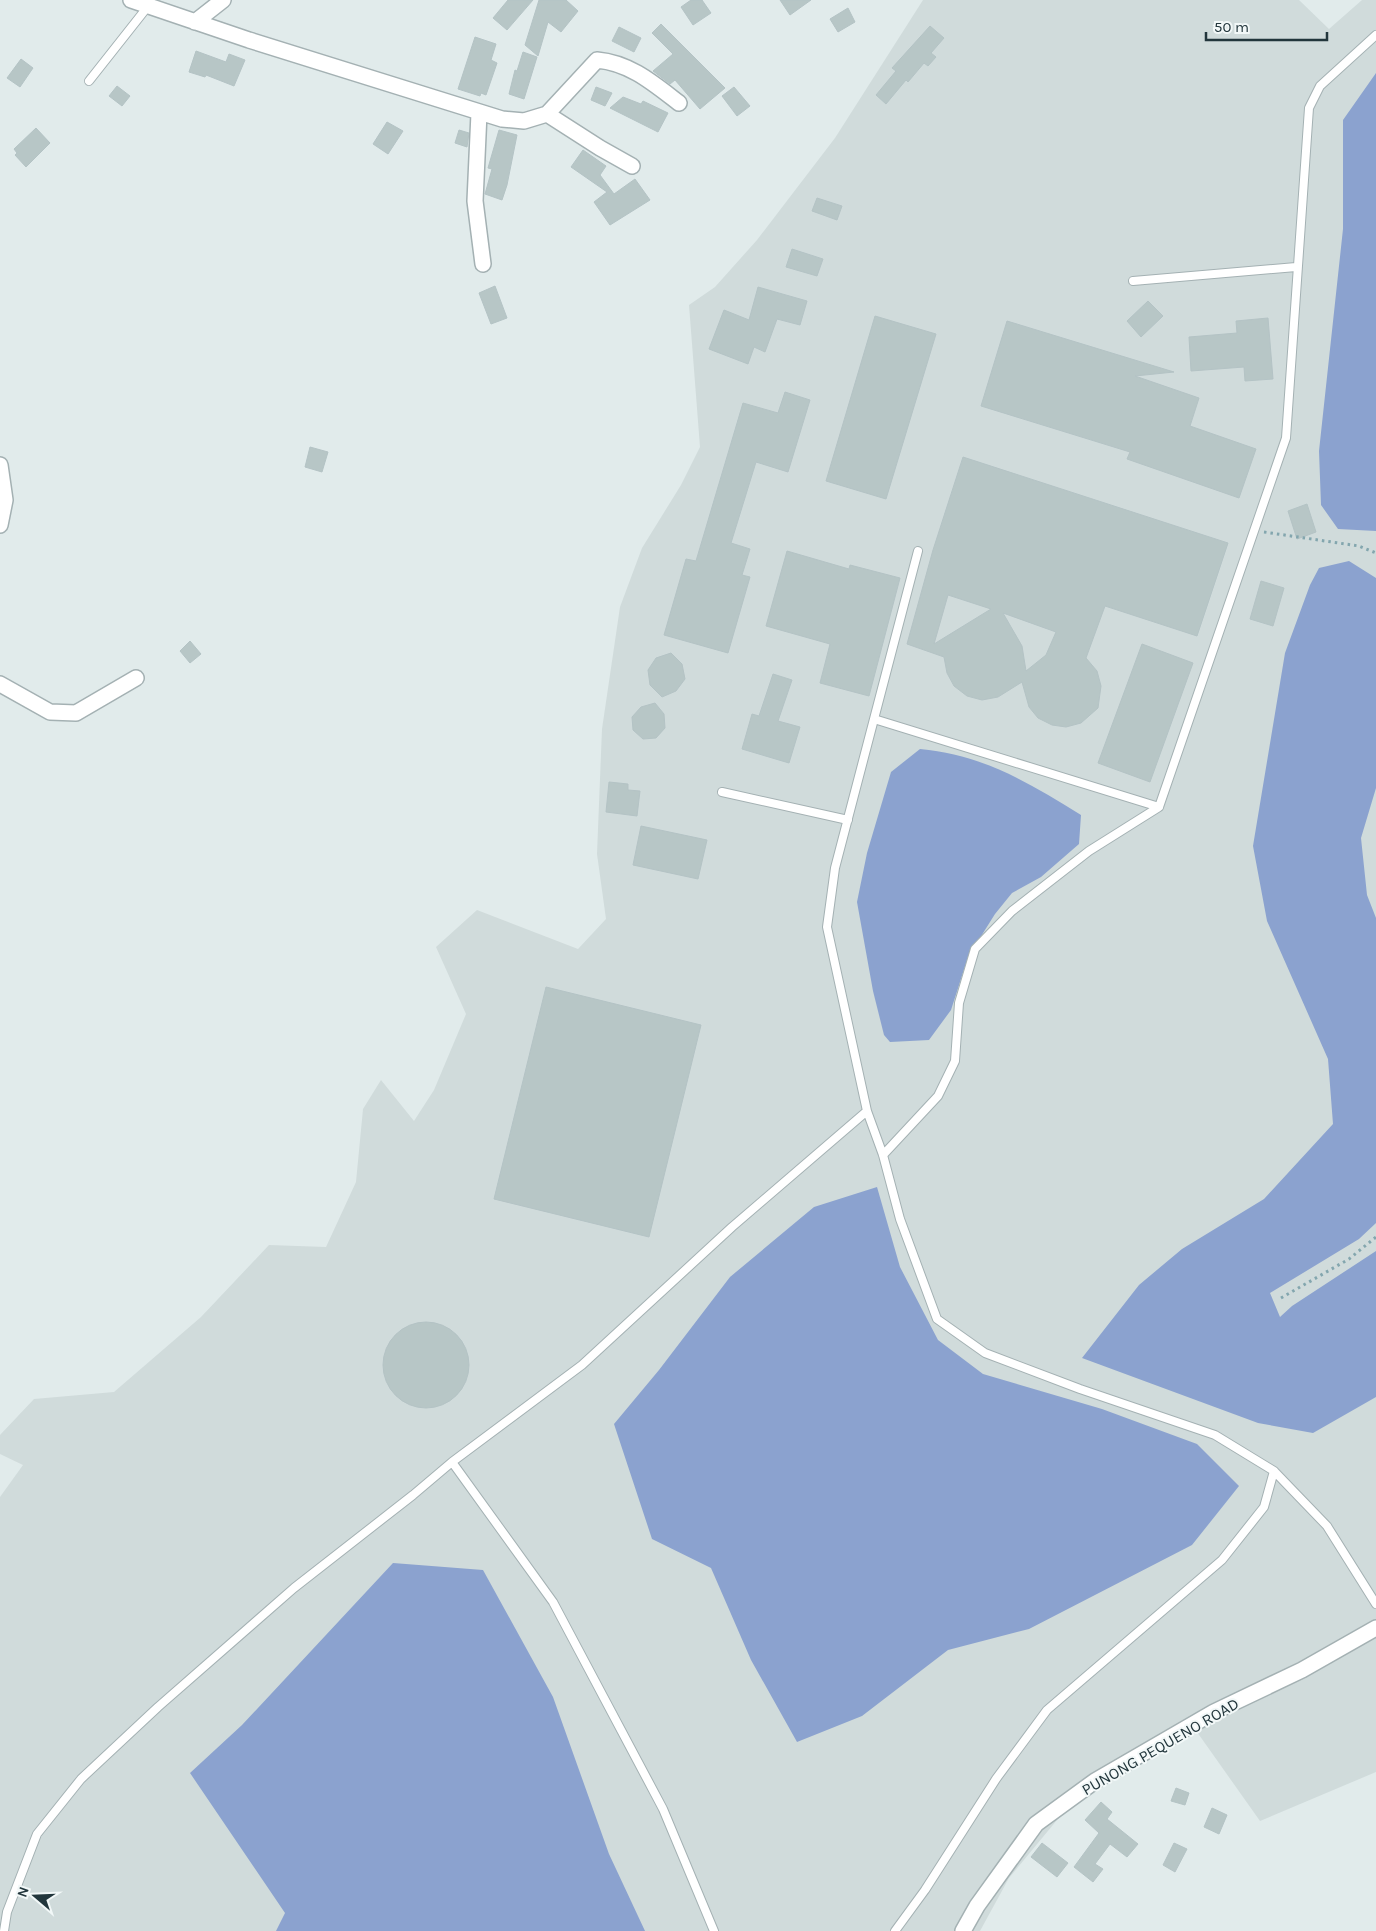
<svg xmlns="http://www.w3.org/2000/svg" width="1376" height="1931" viewBox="0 0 1376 1931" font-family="Karla,sans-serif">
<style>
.built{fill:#d0dbdb}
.water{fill:#8ba2cf}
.building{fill:#b7c6c6;stroke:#b4c3c5;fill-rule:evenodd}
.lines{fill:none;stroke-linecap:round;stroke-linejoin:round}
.lane-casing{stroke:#a4b1b3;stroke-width:10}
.street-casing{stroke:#a4b1b3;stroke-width:18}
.path{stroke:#83a6ae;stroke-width:3;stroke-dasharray:2.5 4;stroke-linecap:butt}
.lane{stroke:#fff;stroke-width:8}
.street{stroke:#fff;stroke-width:15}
.labels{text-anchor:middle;stroke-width:4;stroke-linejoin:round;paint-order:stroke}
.street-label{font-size:16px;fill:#22363c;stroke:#f2f8f8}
</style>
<rect width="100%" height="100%" fill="#e1ebeb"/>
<!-- built -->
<path class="built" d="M923,0H1299L1329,29L1362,0H1376V1772L1260,1821L1197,1732L1096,1786L1062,1814L1009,1878L980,1931H0V1497L23,1465L0,1454V1435L34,1399L114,1392L201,1317L269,1245L326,1247L356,1182L363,1109L381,1080L414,1121L434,1090L466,1014L436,947L477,910L578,949L606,919L597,854L602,729L620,607L642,548L681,485L700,447L689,305L715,287L757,240L835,138Z"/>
<!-- water -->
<path class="water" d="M1376,73V531L1338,529L1321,505L1319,451L1343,229V120Z
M1349,561L1376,578V788L1361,838L1367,895L1376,918V1223L1359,1239L1270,1293L1280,1317L1292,1306L1376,1251V1397L1313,1433L1258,1423L1082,1358L1139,1285L1182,1249L1264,1199L1333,1124L1328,1059L1267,921L1253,846L1285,653L1310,585L1319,568Z
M920,749C983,755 1028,782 1081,815L1079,844L1041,877L1012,893L995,914L968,957L951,1010L929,1040L890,1042L884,1035L873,991L857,902L867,853L891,772Z
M877,1187L900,1267L938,1340L983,1374L1102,1409L1197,1444L1239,1486L1192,1545L1029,1629L948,1650L862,1716L797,1742L751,1660L711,1568L652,1539L614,1424L659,1370L730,1277L814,1207Z
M393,1563L483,1570L553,1697L609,1854L645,1931H276L285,1913L190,1773L242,1725Z"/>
<!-- building -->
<path class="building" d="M508,0H533L507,30L493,18Z
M539,0H566L578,11L561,32L548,22L538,56L525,45Z
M691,0H702L711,13L693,25L681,7Z
M780,0H811L790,15Z
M848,8L855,22L838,32L830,19Z
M661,24L725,88L700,109L675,80L670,84L653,71L673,54L652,33Z
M930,26L944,38L931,53L936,57L928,66L924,63L908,82L906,80L886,104L876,95L896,71L892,68Z
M619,27L641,38L634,52L612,41Z
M475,37L496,44L491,60L497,63L486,95L481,93L480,96L458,89Z
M196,51L226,62L229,54L245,60L234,86L206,75L205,77L189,72Z
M523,52L537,57L524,99L509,94L515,70L517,71Z
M21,59L33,68L20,87L7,78Z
M117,86L130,96L122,106L109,96Z
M596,87L612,93L605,106L591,100Z
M734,87L750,106L737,116L722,96Z
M623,97L641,104L643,101L668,113L658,132L610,108Z
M387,122L403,131L388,154L373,144Z
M36,128L50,143L26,167L15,155L17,153L14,149Z
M459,130L469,133L467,147L455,143Z
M499,130L517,135L507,185L502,200L485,194L492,169L488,168Z
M583,150L606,166L600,175L614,194L635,179L650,200L610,225L594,202L607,192L571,167Z
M817,198L842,206L837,220L812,211Z
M792,249L823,259L817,276L786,267Z
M495,286L507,318L491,324L479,293Z
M758,287L807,301L800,325L777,319L765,352L754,347L748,364L709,349L724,310L749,320Z
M1148,301L1163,316L1141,337L1127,321Z
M875,316L936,334L886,499L826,481Z
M1268,318L1273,379L1245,381L1244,367L1191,371L1189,337L1237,333L1236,321Z
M1007,321L1174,372L1135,376L1199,398L1190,426L1256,449L1239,498L1127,459L1130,452L981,406Z
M785,392L810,400L788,472L756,462L731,543L750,549L742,575L750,577L728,653L664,635L686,559L696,561L743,403L778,413Z
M310,447L328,452L322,472L305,467Z
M963,457L1228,543L1197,636L1105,606L1086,658L1097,671L1101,686L1098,708L1081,723L1066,727L1052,725L1038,718L1029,707L1022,682L998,697L982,700L967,696L954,686L947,673L944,657L907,644L933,550ZM948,595L991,609L934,644ZM1003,613L1056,632L1046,655L1026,671L1022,646Z
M1307,504L1316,532L1297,539L1288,511Z
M787,551L849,569L850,565L900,578L869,696L820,683L830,644L766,626Z
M1261,581L1284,588L1273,626L1250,619Z
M190,641L201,654L190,663L180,651Z
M1142,644L1193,663L1150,782L1098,763Z
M671,653L682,664L685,679L676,691L662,697L650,685L648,670L656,658Z
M773,674L792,680L778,721L800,727L789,763L742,749L752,714L759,716Z
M655,703L664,714L665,728L656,738L643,739L633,730L632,717L641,707Z
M609,782L628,784V790L640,791L637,816L606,812Z
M641,826L707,840L698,879L633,865Z
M546,987L701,1025L649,1237L494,1199Z
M383 1365a43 43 0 1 1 86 0a43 43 0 1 1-86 0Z
M1176,1788L1189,1793L1185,1805L1171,1801Z
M1101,1802L1112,1812L1107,1819L1138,1844L1127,1857L1110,1844L1095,1864L1103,1869L1093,1882L1074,1867L1099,1833L1085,1820Z
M1212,1808L1227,1815L1219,1834L1204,1827Z
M1042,1843L1068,1863L1057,1877L1031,1857Z
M1174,1843L1187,1849L1175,1872L1163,1865Z"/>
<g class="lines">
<defs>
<path id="lane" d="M89,81L149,5
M1133,281L1296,267
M874,719L918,551
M722,792L848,820
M867,1111L883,1155L900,1219L937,1319L985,1353L1080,1389L1215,1435L1274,1471L1327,1526L1376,1604
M883,1155L938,1096L955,1061L959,1003L975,949L1012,911L1089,851L1159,807
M452,1462L553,1602L663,1809L714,1931
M4,1931L7,1912L37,1834L81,1779L158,1707L294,1588L413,1495L452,1462L582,1365L732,1227L867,1111L827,927L835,868L874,719L1159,807L1286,438L1309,108L1320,86L1376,35
M895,1931L925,1890L996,1779L1047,1710L1222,1560L1264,1507L1274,1471"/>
<path id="street" d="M131,0L249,40L502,119L524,121L547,114L597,60C630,63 653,83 679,103
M195,22L223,0
M479,113L475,201L483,264
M547,114L600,148L632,166
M0,465L5,500L0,525
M0,684L50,712L76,713L136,678
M963,1931L977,1906L1036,1824L1095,1781L1214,1712L1302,1670L1376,1628"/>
</defs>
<!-- lane casing -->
<use href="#lane" class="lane-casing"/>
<!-- street casing -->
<use href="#street" class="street-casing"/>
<!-- path -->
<path class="path" d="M1264,532L1359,546L1376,553
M1281,1298L1349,1259L1376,1237"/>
<!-- lane -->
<use href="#lane" class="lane"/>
<!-- street -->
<use href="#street" class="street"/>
</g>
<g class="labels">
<!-- street labels -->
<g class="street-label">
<text transform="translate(1160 1746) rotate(-30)" y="6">PUNONG PEQUENO ROAD</text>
</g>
</g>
<!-- north arrow -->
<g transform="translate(35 1896) rotate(289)" stroke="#f2f8f8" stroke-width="4" paint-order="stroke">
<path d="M0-4L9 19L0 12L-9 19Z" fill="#22363c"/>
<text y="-8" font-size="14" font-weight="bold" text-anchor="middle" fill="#22363c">N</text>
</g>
<!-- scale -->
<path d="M1206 32v8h121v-8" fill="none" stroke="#22363c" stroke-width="2.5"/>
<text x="1214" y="32" font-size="15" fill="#22363c" stroke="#f2f8f8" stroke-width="4" paint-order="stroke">50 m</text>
</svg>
